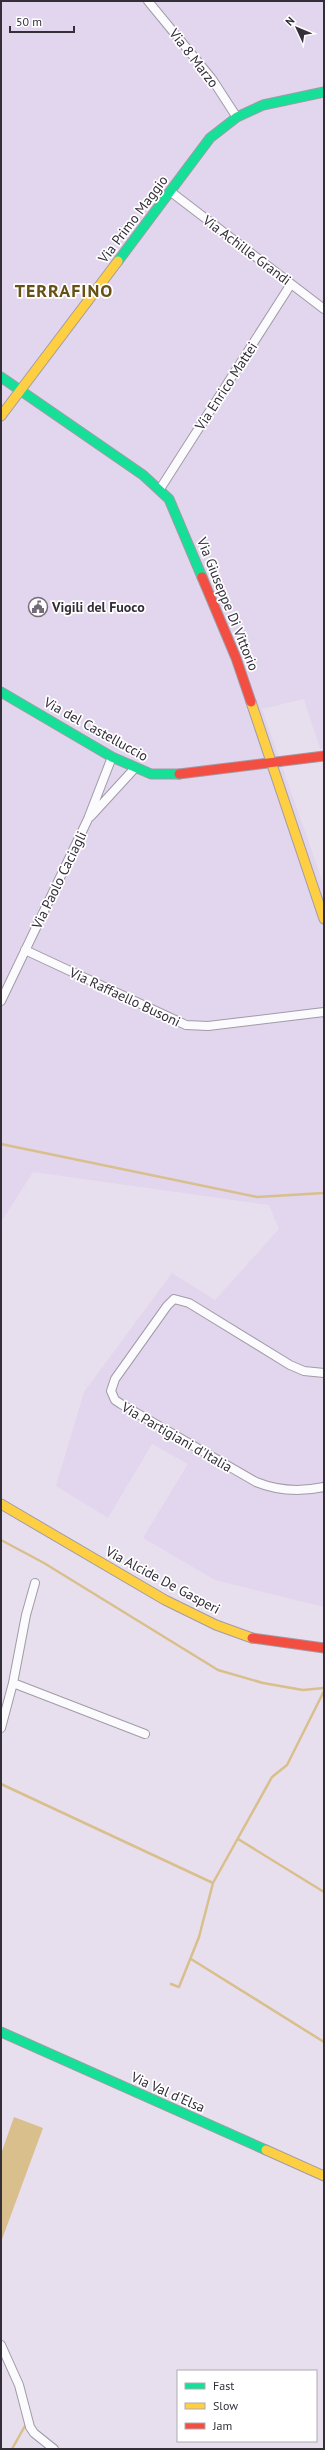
<svg xmlns="http://www.w3.org/2000/svg" width="325" height="2450" viewBox="0 0 325 2450" font-family="'PT Sans',sans-serif">
<style>
.built{fill:#e2d5ee}
.water{fill:#d9bf8c}
.lines{fill:none;stroke-linecap:round;stroke-linejoin:round}
.stream{stroke:#d9bf8c;stroke-width:2.5}
.street-casing{stroke:#a19ba6;stroke-width:10}
.fast-casing{stroke:#a19ba6;stroke-width:11}
.slow-casing{stroke:#a19ba6;stroke-width:11}
.jam-casing{stroke:#a19ba6;stroke-width:11}
.street{stroke:#fbfafc;stroke-width:8}
.fast{stroke:#16e098;stroke-width:9}
.slow{stroke:#ffcf43;stroke-width:9}
.jam{stroke:#f24e42;stroke-width:9}
.labels{text-anchor:middle;stroke-width:3.5;stroke-linejoin:round;paint-order:stroke}
.street-label{font-size:14px;fill:#342e39;stroke:#fff}
.poi-label{font-size:14px;font-weight:bold;fill:#342e39;stroke:#fff;text-anchor:start}
.district-label{font-size:18px;font-weight:bold;letter-spacing:1px;fill:#675015;stroke:#fff}
</style>
<rect width="100%" height="100%" fill="#e7dfee"/>
<!-- built -->
<path class="built" d="M1,1H324V748L320,749L304,699L262,709L324,886V1607L215,1580L143,1538L188,1464L152,1444L108,1518L56,1486L84,1392L172,1273L215,1300L279,1229L269,1205L33,1172L1,1222Z"/>
<!-- water -->
<path class="water" d="M14,2117L43,2128L1,2242V2154Z"/>
<g class="lines">
<!-- stream -->
<path class="stream" d="M1,1144L257,1197L324,1193
M1,1540L44,1563L218,1670L263,1683L303,1690L324,1688
M1,1784L213,1883
M238,1839L324,1892
M191,1959L324,2042
M171,1984L179,1987L199,1937L213,1883L272,1777L287,1765L324,1691
M12,2449L26,2424"/>
<defs>
<path id="street" d="M148,1L212,79L236,116
M171,192L324,309
M160,489L291,284
M91,816L135,768
M25,950L186,1025L208,1026L324,1012
M1,1001L88,819L112,757
M324,1373L304,1371L290,1365L189,1303L174,1299L167,1306L115,1379L111,1391L115,1400L121,1404L256,1482C278,1491 300,1492 324,1487
M13,1683L26,1615L35,1583
M1,1728L13,1683L145,1734
M1,2345L19,2385L30,2427L34,2433L54,2449"/>
<path id="fast" d="M118,261L210,138L237,117L263,105L324,92
M1,377L143,475L169,499L202,577
M1,692L112,757L151,774H179
M1,2032L266,2150"/>
<path id="slow" d="M1,416L118,261
M251,702L324,919
M1,1504L165,1600L216,1625L252,1638
M266,2150L324,2176"/>
<path id="jam" d="M202,577L236,658L251,702
M179,774L324,756
M252,1638L324,1648"/>
</defs>
<!-- street casing -->
<use href="#street" class="street-casing"/>
<!-- fast casing -->
<use href="#fast" class="fast-casing"/>
<!-- slow casing -->
<use href="#slow" class="slow-casing"/>
<!-- jam casing -->
<use href="#jam" class="jam-casing"/>
<!-- street -->
<use href="#street" class="street"/>
<!-- fast -->
<use href="#fast" class="fast"/>
<!-- slow -->
<use href="#slow" class="slow"/>
<!-- jam -->
<use href="#jam" class="jam"/>
</g>
<!-- icons -->
<defs>
<symbol id="civic-ring" viewBox="-11 -11 22 22"><circle r="9.5" fill="#fff" stroke="#736c78" stroke-width="1.5"/><path d="M-.6-6.5H3V-4.5H.6V-3L4-1V1h2V6H-6V1h2V-1L-.6-3ZM-1.2 2.5V6h2.4V2.5Z" fill="#736c78"/></symbol>
</defs>
<g fill-rule="evenodd">
<use href="#civic-ring" x="27" y="596" width="22" height="22"/>
</g>
<g class="labels">
<!-- street labels -->
<g class="street-label">
<text transform="translate(194 58) rotate(52)" y="5">Via 8 Marzo</text>
<text transform="translate(133 219) rotate(-53)" y="5">Via Primo Maggio</text>
<text transform="translate(247 250) rotate(37)" y="5">Via Achille Grandi</text>
<text transform="translate(226 386) rotate(-57)" y="5">Via Enrico Mattei</text>
<text transform="translate(228 604) rotate(68)" y="5">Via Giuseppe Di Vittorio</text>
<text transform="translate(96 729) rotate(29)" y="5">Via del Castelluccio</text>
<text transform="translate(59 880) rotate(-64)" y="5">Via Paolo Caciagli</text>
<text transform="translate(125 997) rotate(25)" y="5">Via Raffaello Busoni</text>
<text transform="translate(177 1437) rotate(30)" y="5">Via Partigiani d'Italia</text>
<text transform="translate(163 1580) rotate(28)" y="5">Via Alcide De Gasperi</text>
<text transform="translate(168 2092) rotate(24)" y="5">Via Val d'Elsa</text>
</g>
<!-- poi labels -->
<g class="poi-label">
<text x="52" y="612">Vigili del Fuoco</text>
</g>
<!-- district labels -->
<g class="district-label">
<text x="64" y="297">TERRAFINO</text>
</g>
</g>
<!-- border -->
<rect width="325" height="2450" fill="none" stroke="#342e39" stroke-width="4"/>
<!-- legend -->
<rect x="177" y="2370" width="140" height="72" fill="#ffffff" stroke="#aeabb0"/>
<rect x="185" y="2383" width="20" height="6" fill="#16e098" stroke="#aeabb0"/>
<text x="213" y="2390" font-size="12" fill="#342e39">Fast</text>
<rect x="185" y="2403" width="20" height="6" fill="#ffcf43" stroke="#aeabb0"/>
<text x="213" y="2410" font-size="12" fill="#342e39">Slow</text>
<rect x="185" y="2423" width="20" height="6" fill="#f24e42" stroke="#aeabb0"/>
<text x="213" y="2430" font-size="12" fill="#342e39">Jam</text>
<!-- north arrow -->
<g transform="translate(297 28) rotate(314)" stroke="#ffffff" stroke-width="3" paint-order="stroke">
<path d="M0-3L7 15L0 10L-7 15Z" fill="#342e39"/>
<text y="-6" font-size="11" font-weight="bold" text-anchor="middle" fill="#342e39">N</text>
</g>
<!-- scale -->
<path d="M10 26v6h64v-6" fill="none" stroke="#342e39" stroke-width="2"/>
<text x="16" y="26" font-size="12" fill="#342e39" stroke="#ffffff" stroke-width="3" paint-order="stroke">50 m</text>
</svg>
